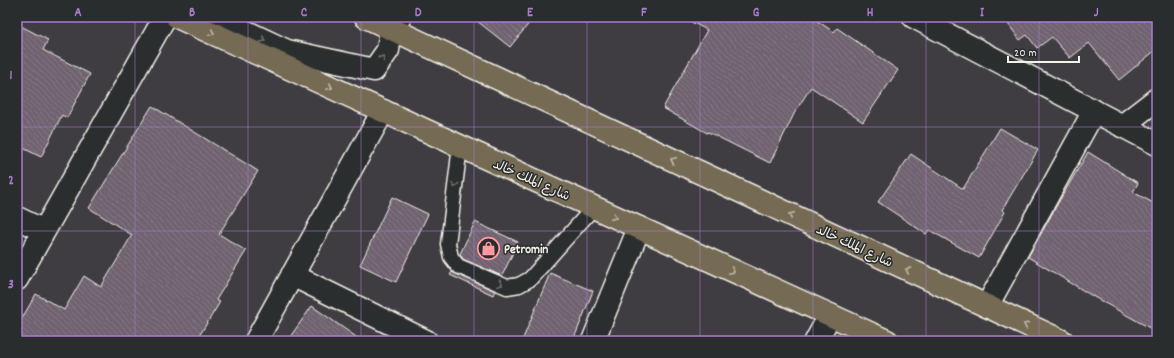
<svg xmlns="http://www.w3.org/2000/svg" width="1174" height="358" viewBox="0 0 1174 358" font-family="Dekko,'Playpen Sans Arabic',sans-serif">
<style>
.building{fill:url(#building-back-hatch);stroke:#f4f1e8}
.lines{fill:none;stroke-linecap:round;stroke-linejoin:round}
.lane-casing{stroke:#f4f1e8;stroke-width:17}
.street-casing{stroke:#f4f1e8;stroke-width:25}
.secondary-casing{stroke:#f4f1e8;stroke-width:25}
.primary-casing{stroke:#f4f1e8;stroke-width:25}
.lane{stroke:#2a2d2e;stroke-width:14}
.street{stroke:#2a2d2e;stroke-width:22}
.secondary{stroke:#2a2d2e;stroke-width:22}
.primary{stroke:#746b52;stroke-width:22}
.oneway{stroke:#c1bbac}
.oneway2{stroke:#71726f}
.grid{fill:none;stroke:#ab7bcf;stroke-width:1;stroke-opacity:0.55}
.labels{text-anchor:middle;stroke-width:3;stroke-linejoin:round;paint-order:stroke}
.street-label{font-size:13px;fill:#f4f1e8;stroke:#2a2d2e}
.poi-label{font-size:13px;font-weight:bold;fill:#f4f1e8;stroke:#2a2d2e;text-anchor:start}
.neatline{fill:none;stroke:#ab7bcf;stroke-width:1.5}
.grid-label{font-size:13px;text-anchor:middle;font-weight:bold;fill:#ab7bcf}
</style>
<defs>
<pattern id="building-back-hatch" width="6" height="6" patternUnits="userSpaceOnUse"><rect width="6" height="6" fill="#6f6270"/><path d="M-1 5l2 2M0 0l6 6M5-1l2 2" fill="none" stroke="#847984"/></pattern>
</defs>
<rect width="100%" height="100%" fill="#3f3d42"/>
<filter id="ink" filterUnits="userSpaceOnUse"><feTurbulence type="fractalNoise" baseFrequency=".025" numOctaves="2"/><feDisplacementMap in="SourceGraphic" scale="8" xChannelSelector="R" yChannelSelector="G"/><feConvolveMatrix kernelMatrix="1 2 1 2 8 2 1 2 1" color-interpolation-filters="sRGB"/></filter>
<g filter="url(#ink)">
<!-- building -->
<path class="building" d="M472,17H534L510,47Z
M682,17H811L834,32L837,28L898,70L863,122L811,87L795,112L770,163L708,132L707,133L663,108L707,30Z
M1003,17H1157V49L1119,80L1089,43L1070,58L1052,37L1037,48L1027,35L1020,40Z
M17,24L48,40L43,50L90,74L67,118L62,115L41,157L17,145Z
M152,106L258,171L219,234L246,251L216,300L220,302L196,341H17V327L36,294L64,310L84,276L101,287L132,235L89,208Z
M1000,128L1038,150L1002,210L1005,212L979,258L929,230L926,234L878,202L911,154L963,189Z
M1088,152L1138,183L1133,192L1157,205V332L1094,297L1028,257L1058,203Z
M392,197L428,214L396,282L360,265Z
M475,222L518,242L502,276L463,259L460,254Z
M452,272L495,291L493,295L450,275Z
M550,273L593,291L573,341H522Z
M312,306L362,341H287Z"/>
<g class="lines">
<defs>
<path id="lane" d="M460,146L448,244L451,257L458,266L507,287L519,285L530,279L594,207"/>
<path id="street" d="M215,17L287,51L374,70L388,50L391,29L400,17
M17,218L44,231
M292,275L426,341
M17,279L165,17
M987,306L1094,111
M256,341L383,111
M593,341L639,228
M816,341L830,315"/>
<path id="secondary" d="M914,17L1157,144
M1122,126L1157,99"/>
<path id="primary" d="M177,17L887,341
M366,17L1062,341"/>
</defs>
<!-- lane casing -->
<use href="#lane" class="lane-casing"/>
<!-- street casing -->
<use href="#street" class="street-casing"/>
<!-- secondary casing -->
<use href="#secondary" class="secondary-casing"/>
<!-- primary casing -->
<use href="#primary" class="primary-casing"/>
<!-- lane -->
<use href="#lane" class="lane"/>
<!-- street -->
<use href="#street" class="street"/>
<!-- secondary -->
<use href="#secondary" class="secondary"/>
<!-- primary -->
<use href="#primary" class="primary"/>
</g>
<!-- one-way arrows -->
<defs><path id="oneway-chevron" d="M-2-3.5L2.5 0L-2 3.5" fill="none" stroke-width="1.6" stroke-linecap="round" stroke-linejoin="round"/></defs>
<g class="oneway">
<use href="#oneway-chevron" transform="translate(212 33) rotate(25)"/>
<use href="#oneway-chevron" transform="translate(330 87) rotate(25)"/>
<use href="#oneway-chevron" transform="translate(673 160) rotate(-155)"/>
<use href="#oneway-chevron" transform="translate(791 215) rotate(-155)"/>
<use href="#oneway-chevron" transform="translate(614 217) rotate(25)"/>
<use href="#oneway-chevron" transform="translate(908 270) rotate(-155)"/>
<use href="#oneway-chevron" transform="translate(732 271) rotate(25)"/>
<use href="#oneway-chevron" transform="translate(1026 325) rotate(-155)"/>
</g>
<g class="oneway2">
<use href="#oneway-chevron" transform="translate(263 40) rotate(25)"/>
<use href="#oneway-chevron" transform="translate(382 58) rotate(-55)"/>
<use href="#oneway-chevron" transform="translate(455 185) rotate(97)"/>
<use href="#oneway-chevron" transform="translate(500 284) rotate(23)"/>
</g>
</g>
<!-- grid -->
<path class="grid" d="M135,17V341M248,17V341M361,17V341M474,17V341M587,17V341M700,17V341M813,17V341M926,17V341M1039,17V341M17,127H1157M17,231H1157"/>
<!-- icons -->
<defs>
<symbol id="shop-ring" viewBox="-11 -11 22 22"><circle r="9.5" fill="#2a2d2e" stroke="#ff9aa2" stroke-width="1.5"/><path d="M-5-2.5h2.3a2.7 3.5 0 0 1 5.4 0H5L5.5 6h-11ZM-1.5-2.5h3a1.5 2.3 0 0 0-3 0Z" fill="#ff9aa2"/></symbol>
</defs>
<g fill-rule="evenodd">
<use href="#shop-ring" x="476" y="236" width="25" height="25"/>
</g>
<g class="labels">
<!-- street labels -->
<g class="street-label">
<text transform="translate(532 179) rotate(24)" y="5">شارع الملك خالد</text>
<text transform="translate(855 245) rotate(25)" y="5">شارع الملك خالد</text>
</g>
<!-- poi labels -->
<g class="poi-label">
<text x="504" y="253">Petromin</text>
</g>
</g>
<!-- margin -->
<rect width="1174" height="358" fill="none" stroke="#2a2d2e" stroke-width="44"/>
<!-- scale -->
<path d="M1008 56v6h71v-6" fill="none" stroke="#f4f1e8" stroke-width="2"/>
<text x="1014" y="56" font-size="12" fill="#f4f1e8" stroke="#2a2d2e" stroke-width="3" paint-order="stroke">20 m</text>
<rect x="22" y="22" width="1130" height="314" class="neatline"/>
<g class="grid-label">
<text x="78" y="16">A</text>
<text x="192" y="16">B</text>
<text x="304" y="16">C</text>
<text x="418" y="16">D</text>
<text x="530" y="16">E</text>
<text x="644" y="16">F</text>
<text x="756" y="16">G</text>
<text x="870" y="16">H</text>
<text x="982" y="16">I</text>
<text x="1096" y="16">J</text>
<text x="11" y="79">1</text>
<text x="11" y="184">2</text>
<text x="11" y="288">3</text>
</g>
</svg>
